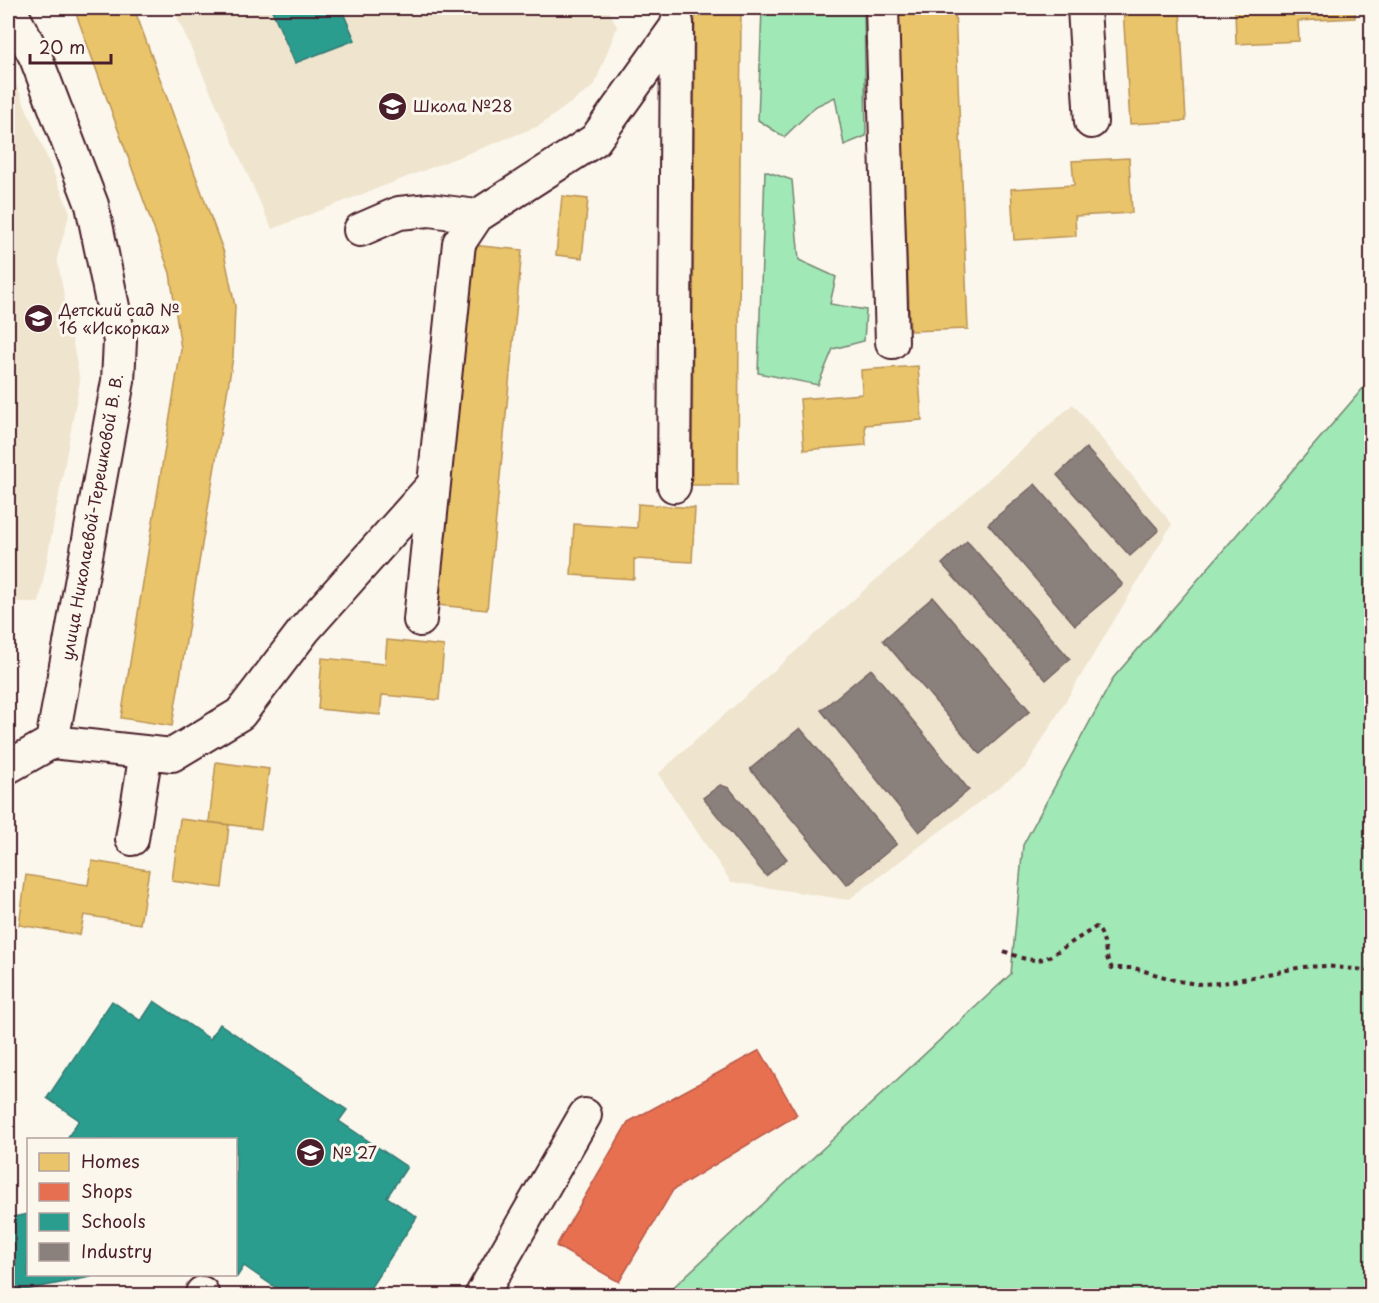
<svg xmlns="http://www.w3.org/2000/svg" width="1379" height="1303" viewBox="0 0 1379 1303" font-family="'Playpen Sans',sans-serif">
<style>
.built{fill:#efe4ce}
.green{fill:#a0e8b6;stroke:#758470;stroke-width:1.5}
.homes{fill:#e9c46a;stroke:#b99257;stroke-width:1.5}
.shops{fill:#e76f51;stroke:#b85746;stroke-width:1.5}
.schools{fill:#2a9d8f;stroke:#347771;stroke-width:1.5}
.industry{fill:#8a817c;stroke:#776464;stroke-width:1.5}
.lines{fill:none;stroke-linecap:round;stroke-linejoin:round}
.minor-casing{stroke:#4a1f2b;stroke-width:36}
.path{stroke:#4a1f2b;stroke-width:4;stroke-dasharray:4.5 4.5;stroke-linecap:butt}
.minor{stroke:#fbf7ec;stroke-width:32}
.labels{text-anchor:middle;stroke-width:6;stroke-linejoin:round;paint-order:stroke}
.poi-label{font-size:16px;fill:#4a1f2b;stroke:#fbf7ec;text-anchor:start}
.street-label{font-size:16px;fill:#4a1f2b;stroke:#fbf7ec}
</style>
<rect width="100%" height="100%" fill="#fbf7ec"/>
<filter id="ink" filterUnits="userSpaceOnUse"><feTurbulence type="fractalNoise" baseFrequency=".0167" numOctaves="2"/><feDisplacementMap in="SourceGraphic" scale="12" xChannelSelector="R" yChannelSelector="G"/><feConvolveMatrix kernelMatrix="1 2 1 2 8 2 1 2 1" color-interpolation-filters="sRGB"/></filter>
<g filter="url(#ink)">
<!-- built -->
<path class="built" d="M173,8H608L617,27L594,86L539,126L272,229Z
M8,65L70,212L57,258L80,381L39,603L8,601Z
M1073,404L1172,524L1026,767L848,900L731,882L658,774Z"/>
<!-- green -->
<path class="green" d="M762,8H864L866,136L844,145L835,97L816,106L784,137L758,120Z
M765,171L792,180L799,260L836,277L830,304L866,310L864,341L833,349L818,385L758,373Z
M1371,379V1295H665L1011,974L1023,845L1114,677Z"/>
<!-- homes -->
<path class="homes" d="M74,8H134L224,253L235,306L233,357L172,726L121,718L181,349L170,273Z
M695,8H741L738,485H692Z
M897,8H955L968,329L910,331Z
M1123,8H1180L1186,121L1130,124Z
M1235,8H1355V18L1298,21L1299,41L1236,44Z
M1129,158L1132,213L1075,216L1076,236L1014,240L1011,189L1074,185L1072,161Z
M562,196L588,199L582,258L556,255Z
M471,245L522,250L487,610L437,605Z
M918,366L922,420L865,425L866,445L804,450L800,399L862,394L861,370Z
M638,504L695,508L692,562L634,559V579L571,575L574,524L637,528Z
M387,640L444,646L439,700L382,695L380,715L318,709L322,658L385,664Z
M216,762L269,769L261,829L209,822Z
M180,819L229,825L222,888L172,881Z
M92,861L149,870L140,924L84,915L80,935L19,925L26,875L88,885Z"/>
<!-- shops -->
<path class="shops" d="M760,1050L797,1115L673,1190L619,1282L556,1246L628,1122Z"/>
<!-- schools -->
<path class="schools" d="M271,8H341L355,40L295,63Z
M112,1001L141,1021L154,1001L210,1039L220,1024L347,1110L339,1121L407,1167L387,1197L417,1217L365,1296H339L327,1288L322,1296H288L244,1266L237,1277L233,1274H236V1140H66L79,1120L47,1098Z
M28,1214V1274H90L91,1277L15,1292L8,1250V1218Z"/>
<!-- industry -->
<path class="industry" d="M1086,448L1159,530L1130,556L1057,475Z
M1035,484L1123,585L1075,625L988,524Z
M967,541L1070,659L1046,680L942,564Z
M933,597L1030,711L980,754L883,640Z
M871,669L969,790L919,832L821,710Z
M800,728L897,844L847,885L750,769Z
M720,785L729,788L787,859L766,876L703,798Z"/>
<g class="lines">
<defs>
<path id="minor" d="M882,8L892,342
M1084,8L1091,122
M360,230L399,213L429,210L477,216
M674,486L677,23
M420,620L434,484
M52,742L172,755L240,714L305,629L434,484L459,243L477,216L595,140L676,27
M8,767L52,742L118,381L120,341L92,205L36,58L9,8
M132,839L146,752
M202,1293V1296
M481,1296L585,1115"/>
</defs>
<!-- minor casing -->
<use href="#minor" class="minor-casing"/>
<!-- path -->
<path class="path" d="M1004,951C1018,957 1031,963 1047,958L1096,927C1107,936 1103,956 1112,968H1134L1178,981L1197,984L1223,983L1302,967L1326,966L1372,971"/>
<!-- minor -->
<use href="#minor" class="minor"/>
</g>
</g>
<!-- icons -->
<defs>
<symbol id="school-disc" viewBox="-11 -11 22 22"><circle r="9.5" fill="#4a1f2b" stroke="#fbf7ec"/><path d="M0-5L7-2L0 1L-7-2ZM-4 1L0 2.5L4 1V4Q0 6-4 4Z" fill="#fff"/></symbol>
</defs>
<g fill-rule="evenodd">
<use href="#school-disc" x="376" y="90" width="33" height="33"/>
<use href="#school-disc" x="22" y="302" width="33" height="33"/>
<use href="#school-disc" x="294" y="1136" width="33" height="33"/>
</g>
<g class="labels">
<!-- poi labels -->
<g class="poi-label">
<text x="413" y="112">Школа №28</text>
<text x="59" y="316">Детский сад №<tspan x="59" dy="18">16 «Искорка»</tspan></text>
<text x="332" y="1159">№ 27</text>
</g>
<!-- street labels -->
<g class="street-label">
<text transform="translate(92 517) rotate(-80)" y="6">улица Николаевой-Терешковой В. В.</text>
</g>
</g>
<!-- margin -->
<rect width="1379" height="1303" fill="none" stroke="#fbf7ec" stroke-width="30"/>
<rect x="15" y="15" width="1349" height="1273" fill="none" stroke="#4a1f2b" stroke-width="2" filter="url(#ink)"/>
<!-- legend -->
<rect x="27" y="1138" width="210" height="138" fill="#fbf7ec" stroke="#b4a19f" stroke-width="1.5"/>
<rect x="39" y="1153" width="30" height="18" fill="#e9c46a" stroke="#b4a19f" stroke-width="1.5"/>
<text x="81" y="1168" font-size="18" fill="#4a1f2b">Homes</text>
<rect x="39" y="1183" width="30" height="18" fill="#e76f51" stroke="#b4a19f" stroke-width="1.5"/>
<text x="81" y="1198" font-size="18" fill="#4a1f2b">Shops</text>
<rect x="39" y="1213" width="30" height="18" fill="#2a9d8f" stroke="#b4a19f" stroke-width="1.5"/>
<text x="81" y="1228" font-size="18" fill="#4a1f2b">Schools</text>
<rect x="39" y="1243" width="30" height="18" fill="#8a817c" stroke="#b4a19f" stroke-width="1.5"/>
<text x="81" y="1258" font-size="18" fill="#4a1f2b">Industry</text>
<!-- scale -->
<path d="M30 54v9h81v-9" fill="none" stroke="#4a1f2b" stroke-width="3"/>
<text x="39" y="54" font-size="18" fill="#4a1f2b" stroke="#fbf7ec" stroke-width="4.5" paint-order="stroke">20 m</text>
</svg>
